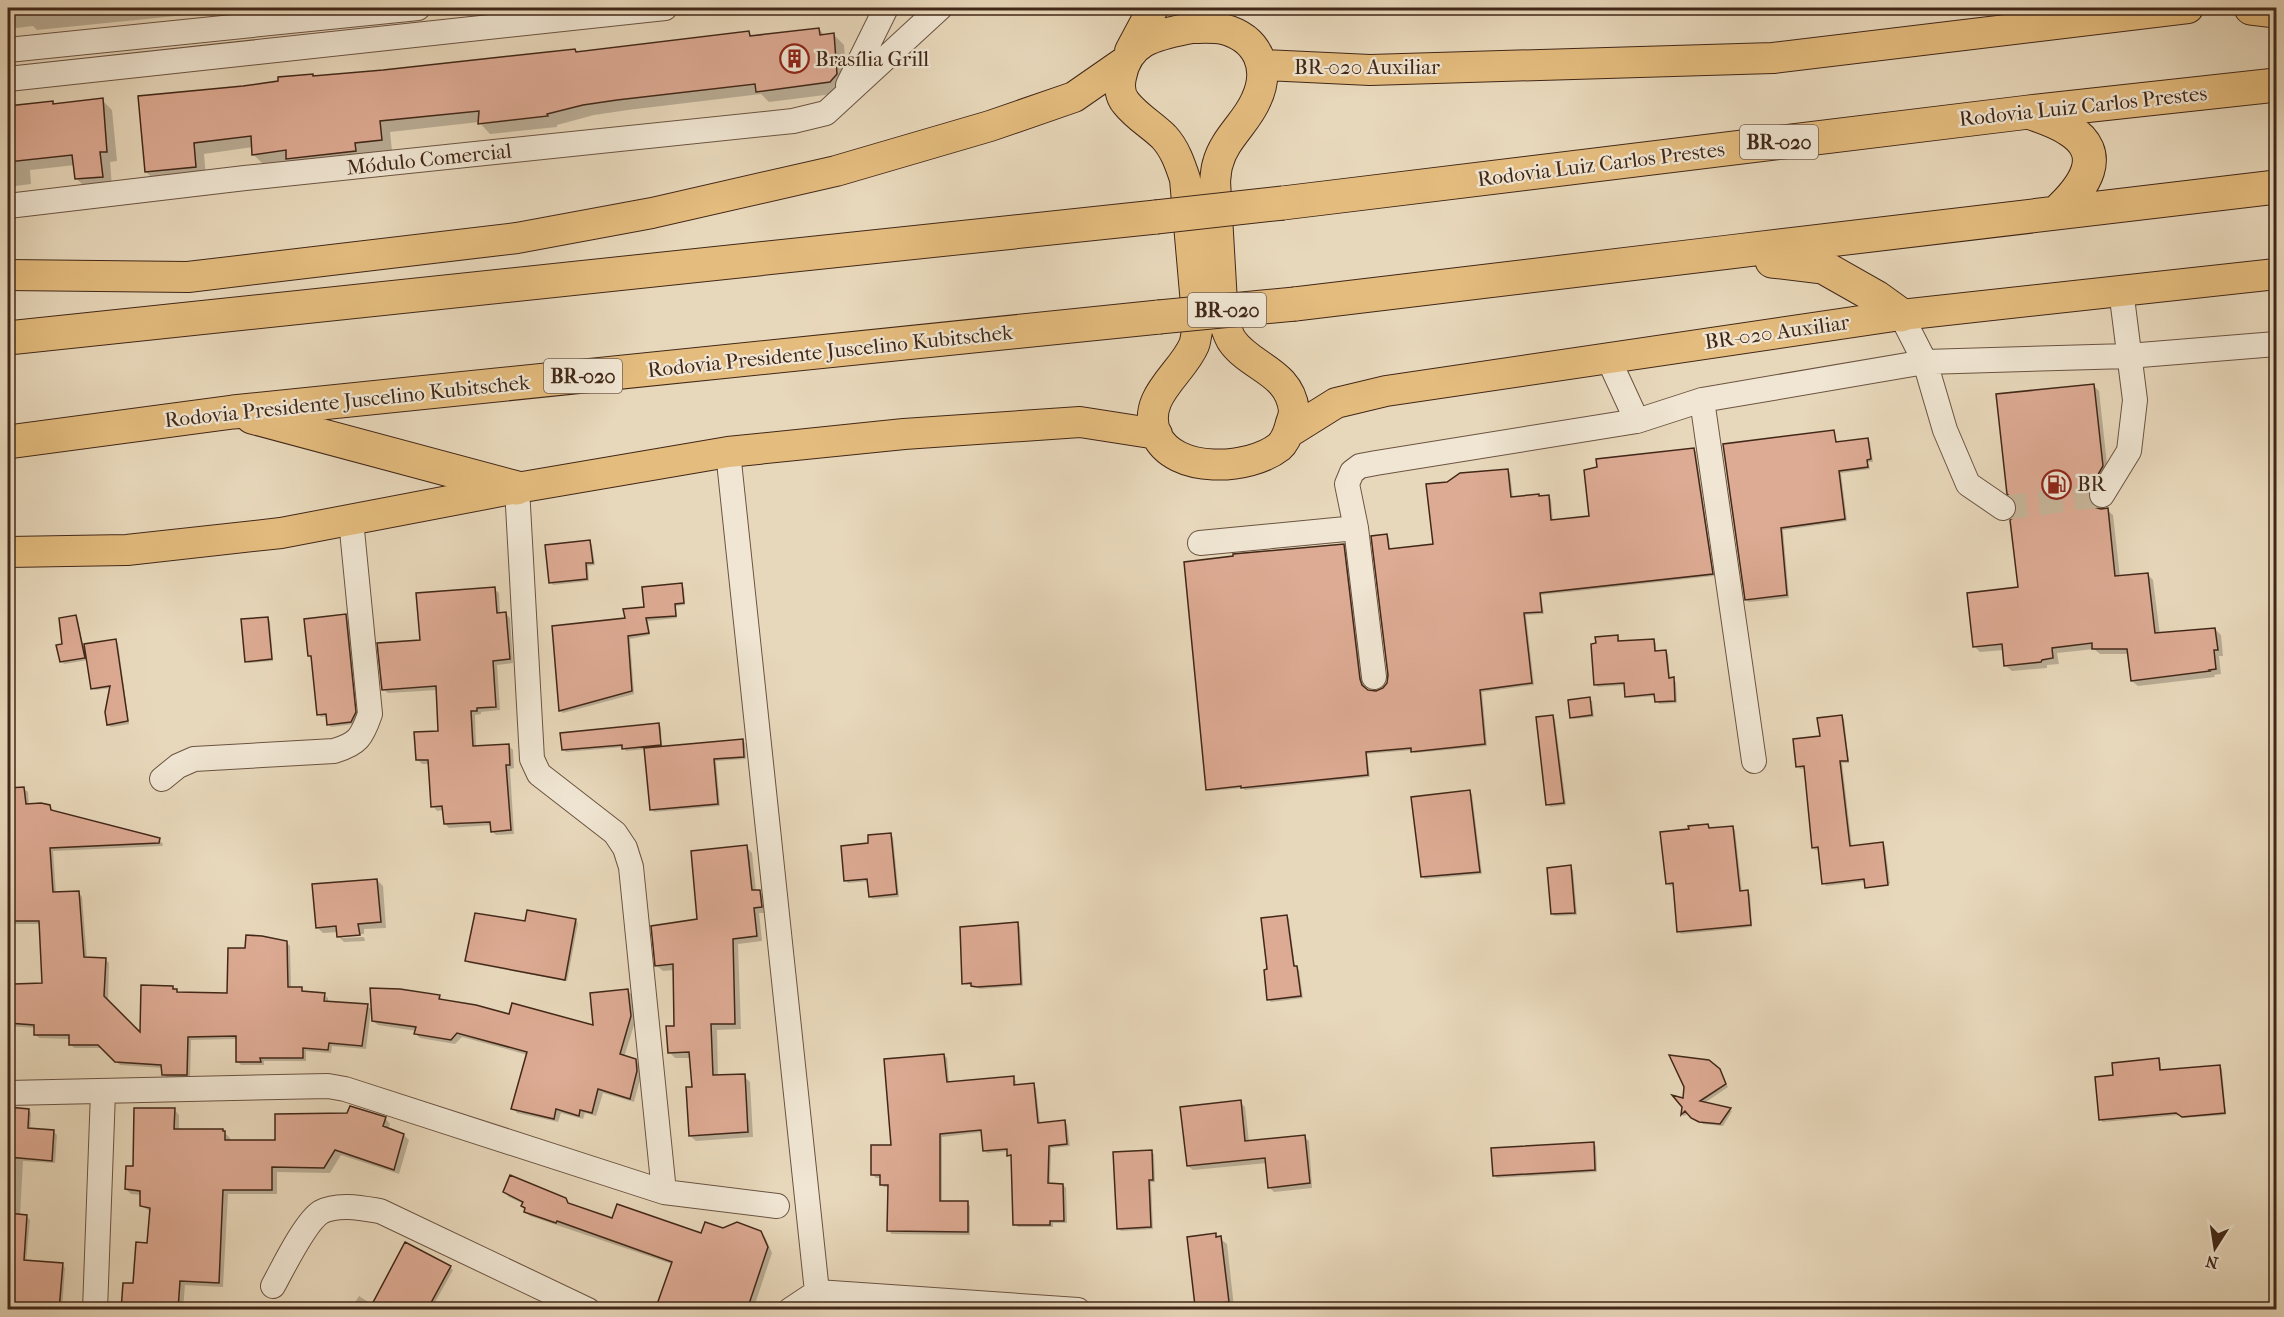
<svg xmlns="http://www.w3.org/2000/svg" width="2284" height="1317" viewBox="0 0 2284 1317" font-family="'IM FELL French Canon',serif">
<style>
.shadow{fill:#0003}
.building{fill:#ddaa93;stroke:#412718;stroke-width:1.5}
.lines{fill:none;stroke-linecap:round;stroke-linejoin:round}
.minor-tunnel{stroke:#c7b59a;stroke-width:24;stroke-dasharray:24 12;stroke-linecap:butt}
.minor-casing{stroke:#6b5341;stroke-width:26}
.major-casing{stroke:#412718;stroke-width:32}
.highway-casing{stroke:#412718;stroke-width:35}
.minor{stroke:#f0e6d3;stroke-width:24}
.major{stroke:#e4bc7e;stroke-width:30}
.highway{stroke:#e4bc7e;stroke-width:33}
.highway-bridge-casing{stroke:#412718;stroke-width:35;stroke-linecap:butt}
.highway-bridge{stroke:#e4bc7e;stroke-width:33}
.labels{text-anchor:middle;stroke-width:4.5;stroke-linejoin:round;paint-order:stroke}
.shield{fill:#f0e6d3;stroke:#766050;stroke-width:1.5}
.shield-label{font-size:20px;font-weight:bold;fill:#412718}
.poi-label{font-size:21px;fill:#412718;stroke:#f0e6d3;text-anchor:start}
.street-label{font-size:21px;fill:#412718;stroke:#f0e6d3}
</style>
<rect width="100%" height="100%" fill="#e8d8bb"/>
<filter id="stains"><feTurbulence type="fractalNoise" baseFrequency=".00333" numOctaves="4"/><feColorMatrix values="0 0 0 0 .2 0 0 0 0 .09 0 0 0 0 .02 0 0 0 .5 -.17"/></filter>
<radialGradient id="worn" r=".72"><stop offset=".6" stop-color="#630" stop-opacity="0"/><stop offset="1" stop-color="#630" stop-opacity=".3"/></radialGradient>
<!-- shadow -->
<path class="shadow" d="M8,8H255L37,30L33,26L8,29Z
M819,29L825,36L833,34L844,45L847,85L841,93L769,102L761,94L628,110L594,115L557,125V127L490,134L479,122L390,132L392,151L365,154L299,169L290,161L264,165L253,154V147L204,154L206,177L157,182L146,172L140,97L577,54L749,33L753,37Z
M102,100L112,110L117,161L110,162L112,186L86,188L76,178L75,165L30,170L31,184L8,187V107L52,103L55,106Z
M2093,385L2099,391L2108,473L2093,502L2095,509L2107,510L2113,515L2120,577L2147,574L2153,580L2160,635L2215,629L2221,635L2223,656H2219L2221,674L2214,675L2215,677L2138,686L2132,681L2129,654H2100L2094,649L2057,653L2059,664L2047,665V668L2012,671L2006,666L2004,650L1980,652L1974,646L2020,588L2016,516Z
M1833,432L1837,443L1868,439L1870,442L1873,462H1868L1870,469L1841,473L1847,521L1783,530L1789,598L1749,602L1747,600L1724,445Z
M1694,449L1696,452L1714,576L1541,595L1544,614L1526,615L1534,685L1482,692L1487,746L1415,753L1412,750L1367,754L1370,777L1245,790L1243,788L1210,791L1207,789L1343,545L1346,548L1362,682L1367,691L1377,693L1384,689L1388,684L1387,536L1389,538L1390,550L1434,545L1448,483L1508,470L1510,473L1513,498L1548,497L1551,499L1553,521L1591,518Z
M590,542L592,545L595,565L588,566L589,581L553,585L551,582Z
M681,585L684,588L685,605L676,606L677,618L648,621L650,635L630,639L634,694L563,713L560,711L554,627L627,620Z
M494,589L499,593L500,615L506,614L510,618L513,663L497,665L500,710L481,712V714L475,715L476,747L509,746L513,750L514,768L510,769L514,834L496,835L492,831V825L449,828L445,824L444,810L437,811L433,806L430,764H422L418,760L440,733L438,690L388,693L383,689L421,641Z
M345,616L348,618L357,715L354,724L331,727L329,724L328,716L321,717L319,714L312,658L309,655Z
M76,617L78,620L83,646L115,641L118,643L129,724L111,727L108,725L111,688L95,690L93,688L88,660L64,664L61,661L63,645Z
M267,618L270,621L273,661L249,663L246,661Z
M1618,636L1620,643L1653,640L1656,643V652H1666L1668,654L1670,679L1676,682L1677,703L1659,704L1656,696L1629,698L1627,696L1626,685L1598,687L1595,684Z
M1589,699L1592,701L1594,717L1574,719L1571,717Z
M1553,716L1555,719L1566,805L1550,807L1548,804Z
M1842,716L1844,719L1849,763H1842L1852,847L1883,843L1885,846L1890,884L1866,886V881L1826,886L1824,883L1820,849L1815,850L1813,848L1805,768L1800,769L1798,766Z
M659,725L661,727L662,748L742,741L745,743L746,759L716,761L720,806L654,812L651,809L646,749L626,751L624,747L566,752L563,749Z
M24,789L28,792L29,806L50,807L54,813L159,840L163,844L162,846L53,851L56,894L79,893L82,897L87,959H105L109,963L108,1001L141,1035L172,987L180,994H228L246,950L286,942L290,946L291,988H301L305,992L324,995L328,998V1002L367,1006L371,1009L366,1049L332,1046L331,1053L306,1051V1061H264V1065H241L237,1061V1039L191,1040L190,1078H167L163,1074V1068L120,1065L103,1048H74L70,1044V1039L39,1038L36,1035V1028L8,1026V985H44L41,924H8V790Z
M1470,792L1472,794L1482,874L1425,879L1422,876Z
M1708,826L1710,828H1733L1735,830L1742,892H1747L1750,894L1752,927L1681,934L1679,931L1674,885L1670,886L1667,883Z
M890,834L893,837L899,897L873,899L870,897L869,881L848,883L846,881L870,844Z
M746,847L752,853L756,891H759L765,897L767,913H759L762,941L738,944L741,1029L717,1030L718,1077L744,1076L750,1082L753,1137L696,1141L690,1136L694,1088L691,1058H675L669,1052L676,1028L674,970L663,971L657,966L699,920Z
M1570,867L1573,870L1577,915L1555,916L1552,914Z
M377,880L383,886L386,928L364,929V934L342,935V938L364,937L365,941L344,942L338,936V932L323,933L317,927Z
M1287,916L1289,919L1295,967L1299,970L1303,998L1271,1002L1269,999L1268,971Z
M575,920L578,923L567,981L469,963L467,961L526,923Z
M1017,924L1020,927L1023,986L980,989L973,985H966L964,983Z
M628,991L632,995L635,1022L624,1057L635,1060L640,1065L641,1076L634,1102L603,1093L596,1116L585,1113L583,1119L561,1113L558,1122L517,1113L513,1108L528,1055L462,1037L455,1044L420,1038L416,1034V1031L378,1025L373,1021L439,997L444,1001L510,1016L595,1027Z
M944,1055L947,1058L949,1083L1013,1078L1016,1081V1086L1033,1085L1036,1088L1040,1124L1064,1121L1067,1124L1070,1146L1051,1148L1050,1185H1063L1066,1188L1067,1223H1053V1227H1018L1015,1224L1012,1158L1009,1151L987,1153L984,1150L983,1132L942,1137V1202L967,1203L970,1206V1235L892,1234L889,1231L890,1187H884L881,1184V1178H876L873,1175L893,1146Z
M2158,1060L2161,1063V1072L2220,1066L2222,1069L2226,1115L2183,1118L2179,1115L2103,1122L2101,1120L2114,1077Z
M1719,1070L1728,1087L1703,1104L1732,1111L1723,1126L1703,1124L1689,1113L1684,1116L1682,1114L1684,1099Z
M1240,1102L1245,1107L1249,1142L1304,1137L1309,1141L1312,1188L1274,1192L1269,1187L1267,1163L1193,1170L1188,1166Z
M8,1109L28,1110L31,1113L30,1130L54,1132L57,1135L55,1163L23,1161L20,1216L27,1217L30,1220L26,1262L62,1265L65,1268L62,1310H8Z
M174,1109L179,1115V1130L223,1131L230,1138V1142H277L385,1118L390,1124L388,1130L404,1135L409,1140L399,1174L341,1155L330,1173L277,1172V1194H228L223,1287L185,1285L183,1310H123L135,1285L149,1245L151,1212L142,1206V1195L131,1194L126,1189L135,1168Z
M1593,1143L1596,1146L1597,1172L1497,1178L1494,1175Z
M1151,1152L1154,1154L1155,1182H1151L1153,1229L1121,1231L1119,1228Z
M504,1192L565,1199L571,1205L613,1220L702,1235L723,1229L760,1232L765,1237L772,1253L753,1310H657L672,1264L530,1216L525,1211L524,1204L509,1197Z
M1215,1235L1227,1244L1234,1307L1201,1310L1196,1305Z
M450,1267L453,1270L434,1304L421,1297L414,1310H350L359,1296L373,1305Z
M489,1305L499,1310H487Z"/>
<!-- building -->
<path class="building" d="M819,28L820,35L834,33L837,74L830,82L756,92L755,84L617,100L583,105L547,114L548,116L478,124L479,111L380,121L382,140L355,143L356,151L286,159V150L252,155L251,136L194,143L196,167L145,172L138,96L243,86L278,81V77L313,74V76L383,70L575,49L576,52L749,31L750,36Z
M103,98L107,152H100L103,177L75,179L72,155L8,162V106L53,101V104Z
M2094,384L2103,466L2090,488L2088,495L2089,501L2094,507L2101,509L2108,508L2115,576L2148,573L2155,633L2215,628L2218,650H2214L2216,669L2209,670L2210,671L2131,681L2127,649H2092V643L2052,648L2053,658L2042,660L2041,662L2004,666L2002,644L1973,647L1967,593L2018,587L2010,520L2015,516L2017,509L2016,501L2007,494L1996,394Z
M1834,430L1836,442L1868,438L1871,459L1867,460L1868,467L1839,471L1845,519L1781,528L1787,595L1745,600L1723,444Z
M1694,448L1713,574L1540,593L1542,612L1524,613L1532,683L1480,690L1485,744L1411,752V748L1366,752L1368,775L1241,788V786L1206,790L1184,562L1233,556V554L1344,544L1360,679L1362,685L1368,690L1376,691L1383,688L1387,683L1388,675L1371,536L1387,534L1389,549L1433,544L1426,484L1447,482L1460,473L1508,469L1511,497L1539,494V496L1549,495L1551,520L1589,516L1584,470L1597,467L1596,459Z
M590,540L593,563H586L587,579L549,583L545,545Z
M682,583L684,603L675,604L676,616L646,618L649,633L628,636L632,691L559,711L552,626L625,618L623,609L644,607L642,587Z
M495,587L497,613L506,612L510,659L493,661L496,707L477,708V711H471L473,746L509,744L510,765H506L511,830L491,832L490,822L444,824L442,806L431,807L428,760H416L414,732L438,731L436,686L382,690L377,643L420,640L416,593Z
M346,614L356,712L351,722L327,725L326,714L317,715L311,656H308L304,619Z
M76,615L85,658L60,662L56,645L62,644L59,618Z
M268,617L272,659L245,662L241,619Z
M1618,635V641L1654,639L1655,651L1666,650L1669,678L1674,677L1675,701L1655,702L1654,694L1625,697L1624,683L1594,685L1591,644L1596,643L1595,637Z
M116,639L128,721L107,725L105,712L110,686L91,689L84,644Z
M1590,697L1592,715L1570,718L1568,700Z
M1553,715L1564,803L1546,805L1536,717Z
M1842,715L1848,761H1840L1850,846L1883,842L1888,885L1865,888L1864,879L1822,884L1818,847L1812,848L1804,766L1796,767L1793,739L1820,736L1817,718Z
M659,723L661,745L622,749V745L562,750L560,733Z
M743,739L744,757L714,759L718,804L650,810L644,748Z
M24,787L26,804L41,803L50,805L51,810L160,838L159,843L50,848L53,892L79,891L84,957L106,958L104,996L140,1032L141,985L173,986V989H177V992L227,993L228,948H245L246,935L262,936L287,941L288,987H302V991L325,993L324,1001L368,1004L362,1046L329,1043L328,1050L303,1048V1058H260L261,1062H236V1036L188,1037L187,1075H162L161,1065L115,1062L98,1045H69V1035H34V1025L8,1023V1011L14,984L42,983L39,921H8V788Z
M1470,790L1480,872L1421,877L1411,797Z
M1708,824L1709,828L1733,826L1740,891L1748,890L1751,925L1677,932L1673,883L1666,884L1660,832L1689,829L1688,826Z
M891,833L897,894L869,897L867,879L844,881L841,846L868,843V835Z
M747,845L752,890H760L762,907L754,908L757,936L733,939L735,1024H711L713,1075L745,1074L748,1132L689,1136L686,1087H692L689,1052L668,1053L666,1026H674L673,964L655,966L651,926L697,919L691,851Z
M1571,865L1575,913L1551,914L1547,868Z
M377,879L381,922L358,924L360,935L337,937L336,926L316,928L312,884Z
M527,910L576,919L565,980L465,961L475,913L525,921Z
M1287,915L1294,966H1297L1301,996L1267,1000L1264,970L1267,969L1261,918Z
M1018,922L1021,984L977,987L971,986V983L962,984L960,927Z
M370,988L400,989L440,995L439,999L476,1005L509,1014L512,1003L593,1025L590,993L628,989L631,1016L620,1054L636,1059L637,1071L630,1099L598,1089L592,1113L580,1110L579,1116L556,1109L554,1119L511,1109L527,1052L457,1033L451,1040L414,1034L416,1027L372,1021Z
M944,1054L947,1082L1014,1076V1085L1034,1083L1038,1123L1065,1120L1067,1144L1049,1146L1048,1183L1063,1184L1064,1221H1050V1225H1013L1011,1155L1007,1156V1149L983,1151L981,1130L940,1134V1201H968V1232L887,1231L888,1185H880V1175H871V1145H891L884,1059Z
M1669,1055L1709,1060L1720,1069L1726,1084L1700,1101L1731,1108L1720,1124L1699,1122L1691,1118L1685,1111L1681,1115L1682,1107L1672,1095L1683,1098L1684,1087Z
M2159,1058L2160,1070L2220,1065L2225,1113L2182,1117L2176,1113L2099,1120L2095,1077L2113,1075L2112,1063Z
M1241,1100L1245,1141L1305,1135L1310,1183L1268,1188L1265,1158L1187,1166L1180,1107Z
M350,1106L386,1117L383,1126L404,1134L394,1170L335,1150L324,1168L272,1167V1190H223L219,1283L180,1281L178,1310H121L123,1283H133L136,1242L147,1243L150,1208L140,1206V1191L125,1189L126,1166H133L134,1108H175L174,1129H223V1131H225V1140H275V1114L347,1113Z
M8,1107L29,1109L28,1128L54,1130L52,1161L8,1157Z
M1594,1142L1595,1170L1493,1176L1491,1148Z
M1152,1150L1153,1180H1149L1151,1227L1117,1229L1113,1152Z
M510,1175L566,1198L568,1203L612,1218L617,1204L701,1233L705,1222L723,1228L737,1222L761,1231L768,1247L747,1310H655L672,1262L557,1221L556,1223L524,1212L525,1208L521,1206L523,1202L503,1192Z
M8,1213L27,1215L24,1260L63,1263L59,1310H8Z
M1216,1233V1237L1221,1236L1229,1302L1195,1306L1187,1237Z
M405,1242L451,1266L427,1310H369Z"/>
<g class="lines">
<!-- minor-tunnel -->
<path class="minor-tunnel" d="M2003,508L2102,495"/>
<defs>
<path id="minor" d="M8,50L418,8
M8,79L665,8
M848,85L886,8
M8,206L245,178L793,121L826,113L940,8
M1901,315L1925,362L1945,430L1968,484L2003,508
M1608,358L1637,421L1702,400L1925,362L2128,356L2276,344
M1702,400L1754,761
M728,452L817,1292L790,1310
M517,488L532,759L539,774L615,833L625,848L631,867L664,1192
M2102,495L2129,451L2135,400L2121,290
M1200,543L1356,528
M1374,677L1356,528L1347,484L1352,472L1360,466L1376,463L1637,421
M162,779L178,766L194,759L334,751C358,744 362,737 370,714L351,520
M8,1093L328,1086L345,1089L664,1192L777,1206
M273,1286C283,1268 305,1222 321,1212C338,1203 362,1208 380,1211L588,1310
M817,1292L1078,1310
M95,1310L103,1092"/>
<path id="major" d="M1191,28C1201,28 1213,27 1223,29C1258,38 1271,68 1256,100C1247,122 1224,139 1218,163C1216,168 1216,175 1215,181L1223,320C1226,326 1228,335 1232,341C1251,368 1289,371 1294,410C1294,414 1293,418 1291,423C1289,431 1286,441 1279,447C1250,470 1174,475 1156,434C1141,397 1182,374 1194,345C1196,340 1196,333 1198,327L1185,179C1180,164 1175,149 1164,137C1152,125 1137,117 1126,103C1120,96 1119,86 1121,77C1128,39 1157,35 1191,28Z
M1130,51L1153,8
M1263,65L1370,70L1773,58L2188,8
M8,275L188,277L517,238L652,213L836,171L990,126L1074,97L1123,63
M1288,433L1336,403L1386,391L1901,315L2276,274
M8,552L127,550L281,533L517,488L728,452L904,434L1080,422L1157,434"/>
<path id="highway" d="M2251,8L2276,11
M2029,112C2042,117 2056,121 2068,129C2109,154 2083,188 2057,212
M1283,203L2029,112L2276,85
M1772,261L1823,267L1876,297L1901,315
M1295,304C1622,266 1949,224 2276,187
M8,338L1156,217
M252,417L517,488
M8,442L233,412L1159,317"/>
</defs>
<!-- minor casing -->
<use href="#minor" class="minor-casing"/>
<!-- major casing -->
<use href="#major" class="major-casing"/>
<!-- highway casing -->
<use href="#highway" class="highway-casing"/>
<!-- minor -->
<use href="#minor" class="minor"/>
<!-- major -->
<use href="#major" class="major"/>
<!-- highway -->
<use href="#highway" class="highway"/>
<defs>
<path id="highway-bridge" d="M1156,217L1283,203
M1159,317L1295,304"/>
</defs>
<!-- highway-bridge casing -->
<use href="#highway-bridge" class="highway-bridge-casing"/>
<!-- highway-bridge -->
<use href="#highway-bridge" class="highway-bridge"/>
</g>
<!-- icons -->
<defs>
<symbol id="building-ring" viewBox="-11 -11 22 22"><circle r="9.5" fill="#f0e6d3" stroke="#8f2418" stroke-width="1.5"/><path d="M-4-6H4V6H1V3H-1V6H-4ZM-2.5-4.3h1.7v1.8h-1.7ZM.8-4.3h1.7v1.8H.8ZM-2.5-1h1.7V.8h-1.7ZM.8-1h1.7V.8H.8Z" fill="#8f2418"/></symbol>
<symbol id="fuel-ring" viewBox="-11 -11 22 22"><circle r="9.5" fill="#f0e6d3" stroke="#8f2418" stroke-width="1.5"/><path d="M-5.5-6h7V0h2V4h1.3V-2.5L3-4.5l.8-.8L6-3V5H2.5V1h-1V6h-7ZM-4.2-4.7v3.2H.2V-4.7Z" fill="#8f2418"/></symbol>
</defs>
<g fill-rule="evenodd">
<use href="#building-ring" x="778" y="42" width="33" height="33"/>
<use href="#fuel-ring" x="2040" y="468" width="33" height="33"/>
</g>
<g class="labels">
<!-- shield labels -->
<g class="shield">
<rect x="1740" y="125" width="78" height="34" rx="4.5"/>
<rect x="1188" y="293" width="78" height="34" rx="4.5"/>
<rect x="544" y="359" width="78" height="34" rx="4.5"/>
</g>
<g class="shield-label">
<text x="1779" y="149">BR-020</text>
<text x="1227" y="317">BR-020</text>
<text x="583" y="383">BR-020</text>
</g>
<!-- poi labels -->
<g class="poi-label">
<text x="815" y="66">Brasília Grill</text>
<text x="2077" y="491">BR</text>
</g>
<!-- street labels -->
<g class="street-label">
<text x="1367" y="74">BR-020 Auxiliar</text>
<text transform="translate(2083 106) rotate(-6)" y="7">Rodovia Luiz Carlos Prestes</text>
<text transform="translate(429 159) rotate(-6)" y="7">Módulo Comercial</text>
<text transform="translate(1601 164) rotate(-7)" y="7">Rodovia Luiz Carlos Prestes</text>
<text transform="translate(1777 332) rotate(-8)" y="7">BR-020 Auxiliar</text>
<text transform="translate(830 351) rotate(-6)" y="7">Rodovia Presidente Juscelino Kubitschek</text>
<text transform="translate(347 401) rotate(-6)" y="7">Rodovia Presidente Juscelino Kubitschek</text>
</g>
</g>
<!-- margin -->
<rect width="2284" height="1317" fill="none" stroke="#e8d8bb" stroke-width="30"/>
<rect x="9" y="9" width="2266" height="1299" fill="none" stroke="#412718" stroke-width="3"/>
<rect x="15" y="15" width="2254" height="1287" fill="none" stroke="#412718" stroke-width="1.5"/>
<!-- north arrow -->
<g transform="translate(2215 1248) rotate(192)" stroke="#f0e6d3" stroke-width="4.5" paint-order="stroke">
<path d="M0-4.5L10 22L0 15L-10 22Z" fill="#412718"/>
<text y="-9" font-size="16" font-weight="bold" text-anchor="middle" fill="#412718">N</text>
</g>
<rect width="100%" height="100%" filter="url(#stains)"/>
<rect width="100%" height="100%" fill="url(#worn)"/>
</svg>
